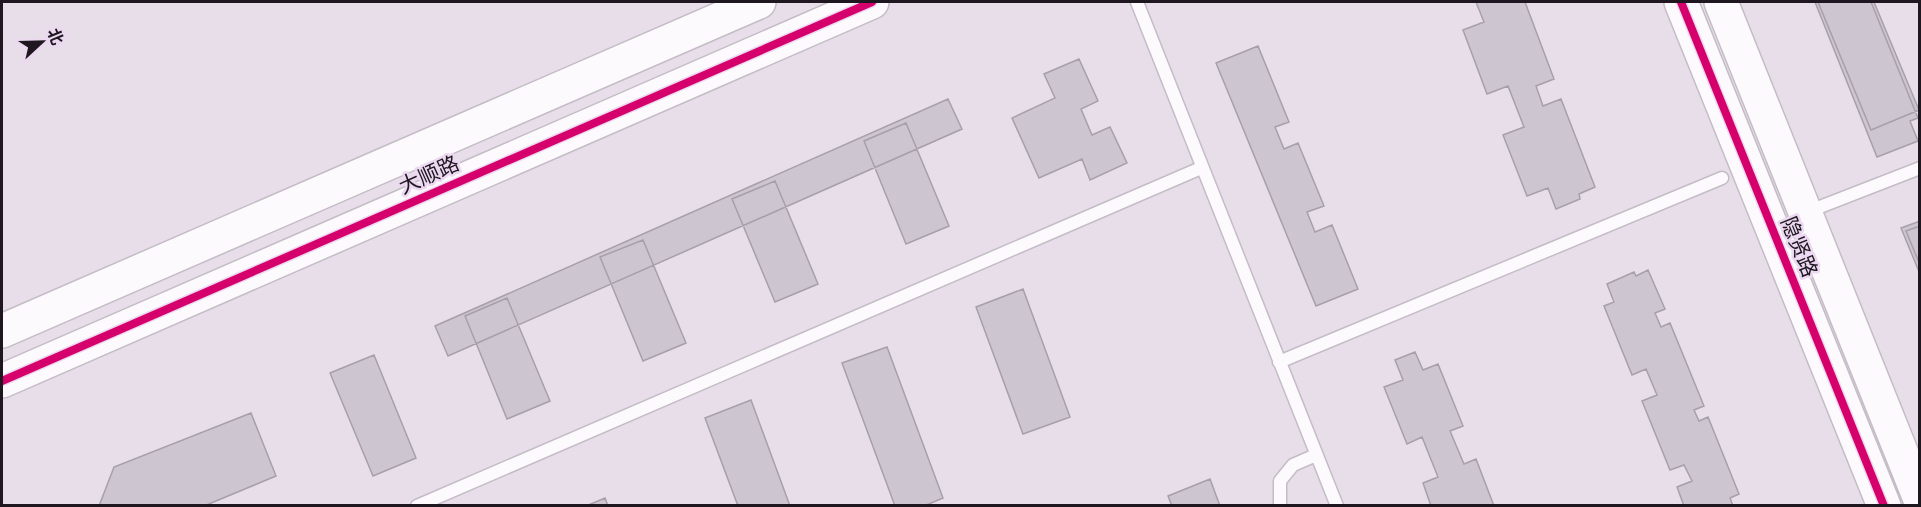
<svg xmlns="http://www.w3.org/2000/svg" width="1921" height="507" viewBox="0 0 1921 507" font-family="'Libre Baskerville','Noto Sans SC',serif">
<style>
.building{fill:#cdc5cf;stroke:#a79fa9;stroke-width:1.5}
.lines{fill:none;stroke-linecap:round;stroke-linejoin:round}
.lane-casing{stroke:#c4bcc6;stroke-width:15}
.secondary-casing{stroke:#c4bcc6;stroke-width:36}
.lane{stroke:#fcfafc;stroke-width:12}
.secondary{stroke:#fcfafc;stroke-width:33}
.cycleway-casing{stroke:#ecd8f0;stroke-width:11}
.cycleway{stroke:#d6006c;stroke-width:8}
.labels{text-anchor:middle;stroke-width:5;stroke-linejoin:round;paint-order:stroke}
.street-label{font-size:21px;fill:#1e171f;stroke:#ecd8f0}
</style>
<rect width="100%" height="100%" fill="#e8deea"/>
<!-- building -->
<path class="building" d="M1476,2H1525L1554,79L1536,86L1543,106L1561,99L1595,187L1579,194L1580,199L1556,209L1548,188L1527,196L1503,135L1524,127L1508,86L1487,94L1463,30L1484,22Z
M1815,2H1871L1918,118L1910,121L1918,141L1877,157Z
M1818,2H1874L1919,110L1871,130Z
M1258,46L1289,122L1275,127L1284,149L1298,143L1324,206L1307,212L1315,232L1332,225L1358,289L1316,306L1216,63Z
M1079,59L1098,101L1081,109L1092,135L1110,127L1127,163L1090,180L1082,159L1039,178L1012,118L1055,98L1044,74Z
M948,99L962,129L448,356L435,326Z
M906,123L949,226L906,244L864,141Z
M775,181L818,284L775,302L732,199Z
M1920,221V274L1901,228Z
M1920,226V265L1906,231Z
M643,240L686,343L643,361L600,257Z
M1648,270L1665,309L1655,313L1661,327L1670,323L1704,406L1694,410L1699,421L1708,417L1739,494L1730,498L1733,506H1684L1677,487L1692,481L1684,465L1670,470L1642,401L1657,395L1646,369L1632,375L1604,306L1614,302L1607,284L1634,272L1636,276Z
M1023,289L1070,417L1023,434L976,307Z
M507,298L550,401L507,419L465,316Z
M887,347L943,498L924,506H895L842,363Z
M1415,352L1423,370L1438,364L1463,426L1450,431L1464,464L1476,459L1494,506H1431L1423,483L1438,477L1422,437L1407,444L1384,387L1403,380L1395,360Z
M374,355L416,458L373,476L330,373Z
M751,400L790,506H738L705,418Z
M251,413L276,476L204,506H99L114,467Z
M1210,479L1220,506H1172L1168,496Z
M605,498L608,506H586Z"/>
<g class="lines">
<defs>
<path id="lane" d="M1137,2L1337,506
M1812,210L1920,168
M1279,362L1722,178
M417,506L1201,168
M1280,506V481L1293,465L1316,455"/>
<path id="secondary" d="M1681,2L1884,506
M1721,2L1920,499
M2,331L759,2
M2,381L872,2"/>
</defs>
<!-- lane casing -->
<use href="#lane" class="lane-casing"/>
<!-- secondary casing -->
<use href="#secondary" class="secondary-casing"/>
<!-- lane -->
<use href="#lane" class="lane"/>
<!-- secondary -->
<use href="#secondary" class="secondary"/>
<defs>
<path id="cycleway" d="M1681,2L1884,506
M2,381L872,2"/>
</defs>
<!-- cycleway casing -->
<use href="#cycleway" class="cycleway-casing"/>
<!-- cycleway -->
<use href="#cycleway" class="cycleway"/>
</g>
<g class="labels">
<!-- street labels -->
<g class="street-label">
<text transform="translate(429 175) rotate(-24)" y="7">大顺路</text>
<text transform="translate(1799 247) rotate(68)" y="7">隐贤路</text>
</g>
</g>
<!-- border -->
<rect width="1921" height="507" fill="none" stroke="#1e171f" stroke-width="6"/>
<!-- north arrow -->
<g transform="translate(42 42) rotate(68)" stroke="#ecd8f0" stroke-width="4.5" paint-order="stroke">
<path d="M0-4.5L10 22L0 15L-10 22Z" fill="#1e171f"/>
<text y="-9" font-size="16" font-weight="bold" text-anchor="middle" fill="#1e171f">北</text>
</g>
</svg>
